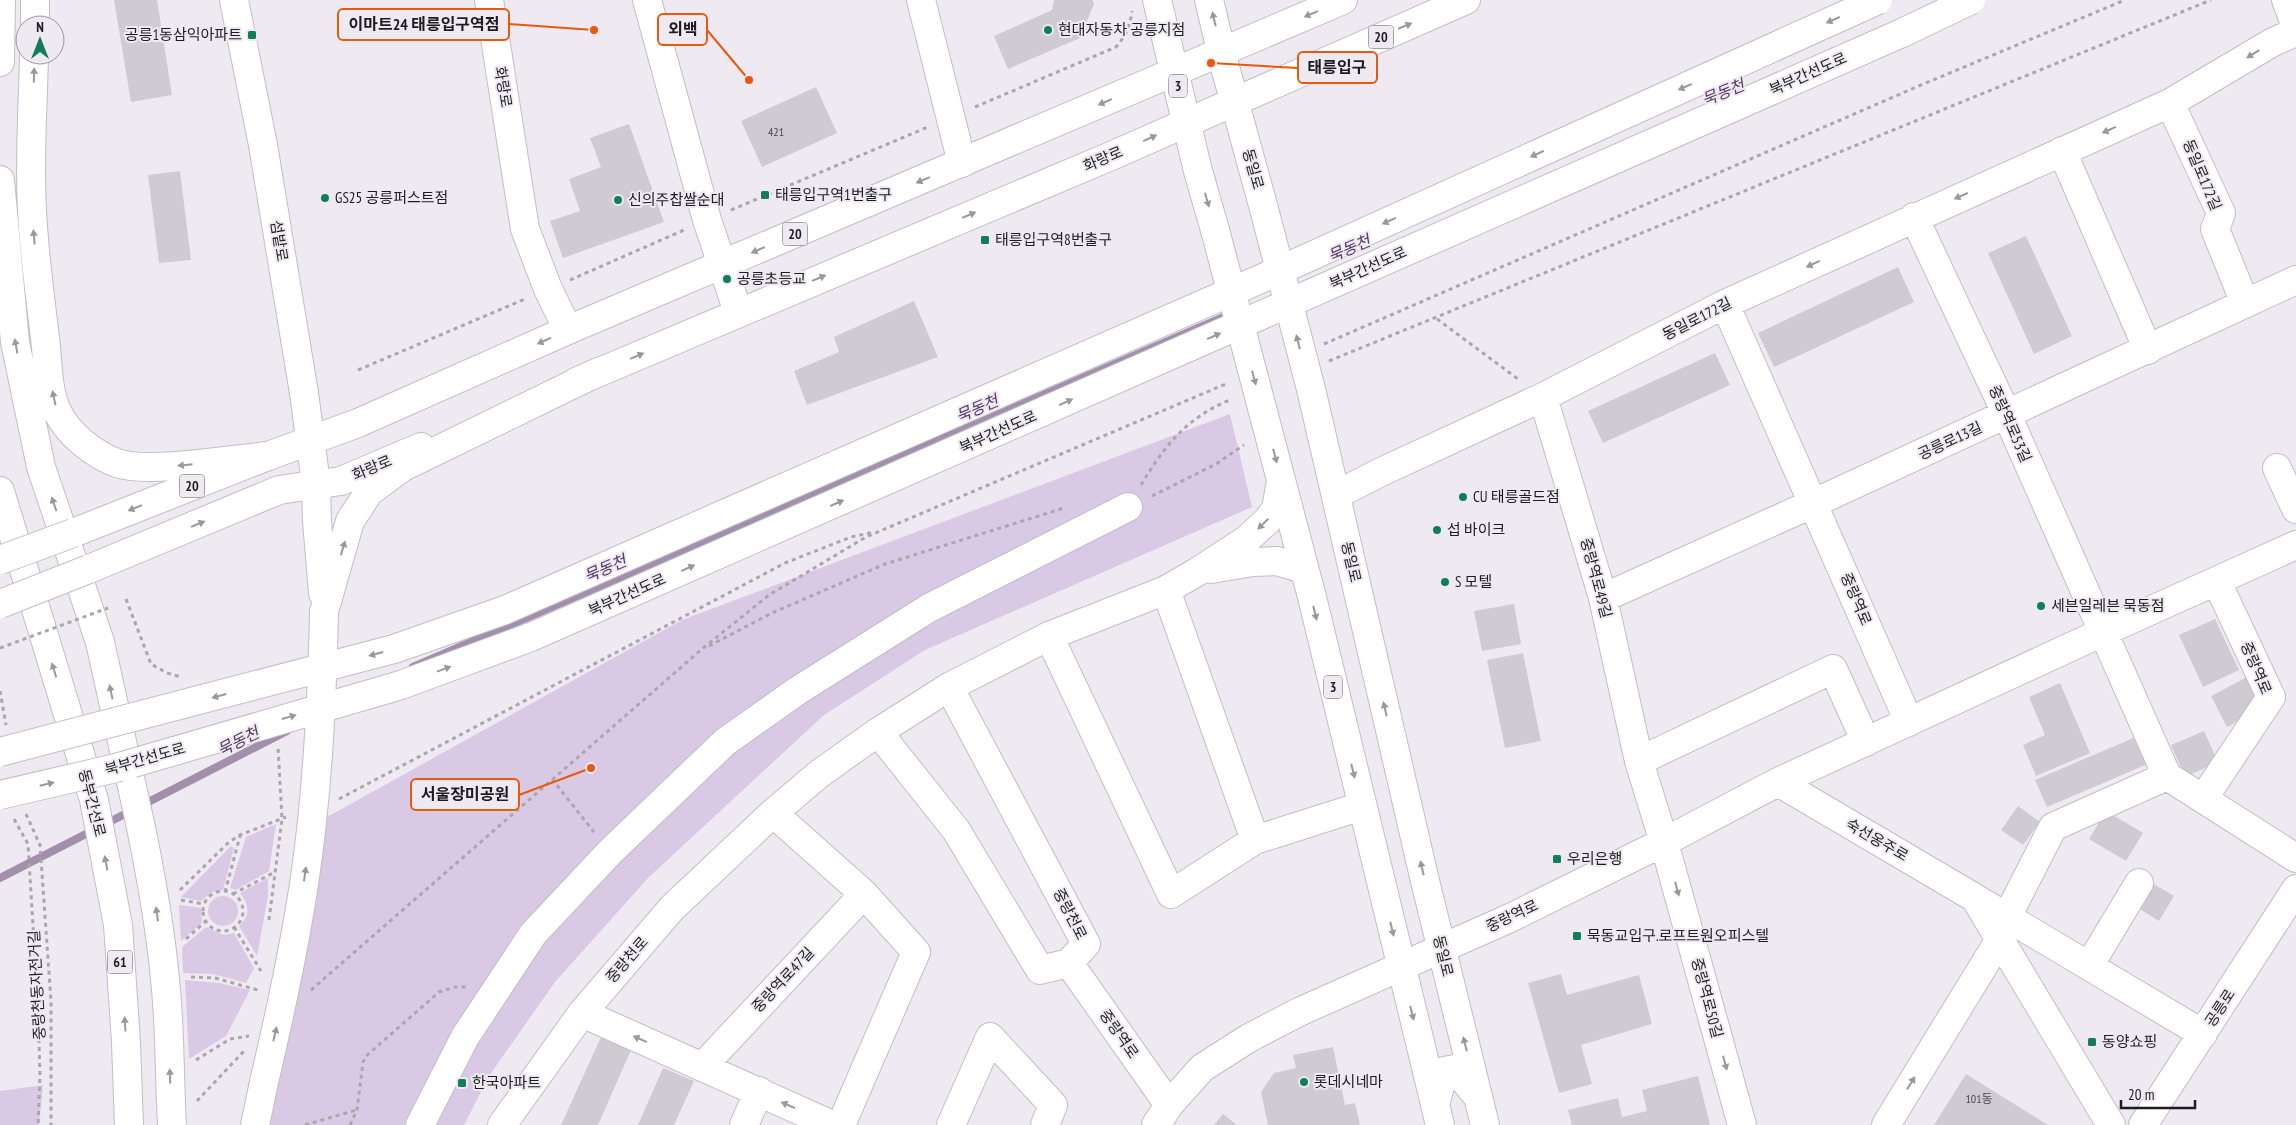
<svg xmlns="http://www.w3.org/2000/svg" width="2296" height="1125" viewBox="0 0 2296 1125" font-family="'PT Sans Narrow','Noto Sans KR',sans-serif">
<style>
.green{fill:#dac9e4}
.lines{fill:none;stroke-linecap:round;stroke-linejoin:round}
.stream{stroke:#a18fac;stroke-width:8}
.building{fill:#d0cbd3}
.minor-casing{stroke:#c2bdc5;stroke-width:30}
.major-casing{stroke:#c2bdc5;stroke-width:30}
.highway-casing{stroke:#c2bdc5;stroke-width:30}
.path{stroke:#aaa6ac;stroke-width:3;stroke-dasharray:4 4;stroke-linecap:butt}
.minor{stroke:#fff;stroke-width:28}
.major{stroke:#fff;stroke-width:28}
.highway{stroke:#fff;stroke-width:28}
.major-bridge-casing{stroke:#c2bdc5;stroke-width:30;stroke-linecap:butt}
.highway-bridge-casing{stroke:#c2bdc5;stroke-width:30;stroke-linecap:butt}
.path-bridge{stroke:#aaa6ac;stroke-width:3;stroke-dasharray:4 4;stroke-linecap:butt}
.major-bridge{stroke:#fff;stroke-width:28}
.highway-bridge{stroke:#fff;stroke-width:28}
.oneway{fill:#99999a}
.poi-dot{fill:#127d58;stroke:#efe9f2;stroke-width:2}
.labels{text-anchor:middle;stroke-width:4;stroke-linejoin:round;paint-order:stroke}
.number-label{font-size:12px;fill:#4a484b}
.shield{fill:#efe9f2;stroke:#5c5a5e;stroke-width:1}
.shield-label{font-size:14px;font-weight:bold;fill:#1d1c1e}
.poi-label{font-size:15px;fill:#1d1c1e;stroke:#efe9f2;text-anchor:start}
.street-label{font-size:15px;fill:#1d1c1e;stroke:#efe9f2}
.water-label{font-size:16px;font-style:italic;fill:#553964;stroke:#efe9f2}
.leader{fill:none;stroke:#e8590c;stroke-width:2}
.callout-dot{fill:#e8590c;stroke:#efe9f2;stroke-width:2}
.callout{fill:#efe9f2;stroke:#e8590c;stroke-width:2}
.callout-label{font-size:16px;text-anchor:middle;font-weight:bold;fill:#1d1c1e}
</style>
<rect width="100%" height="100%" fill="#efe9f2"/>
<!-- green -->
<path class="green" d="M1230,414L1252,507L925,650L824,715L648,878L555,982L489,1076L464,1125H264L320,821L682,620Z
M276,824L269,871L236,890L230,888L246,837Z
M231,846L234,848L223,890L212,892L201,901L181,897Z
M268,878V896L257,956L239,926C251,915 249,905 240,893Z
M208 911a15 15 0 1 1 30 0a15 15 0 1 1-30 0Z
M179,905L201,908L202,923L181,941Z
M206,927L224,935L234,933L254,968L246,983L213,974L183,973L182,947Z
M185,980L219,983L250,990L226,1036L189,1059Z
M43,1085L39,1125H0V1091Z"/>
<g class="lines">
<!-- stream -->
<path class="stream" d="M413,667L1233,313
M0,878L287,731"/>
</g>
<!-- building -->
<path class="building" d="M114,0H157L172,95L131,102Z
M1054,0H1093L1094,4L1080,38L1008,69L994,36L1052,10Z
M816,87L837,133L762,167L741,121Z
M629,124L664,222L563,258L550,221L580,211L569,179L601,167L590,138Z
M180,171L191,260L159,263L148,175Z
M2026,236L2072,336L2034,354L1988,253Z
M1898,267L1914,302L1774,367L1758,333Z
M914,301L938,357L807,405L794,371L839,352L834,337Z
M1715,353L1730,385L1603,443L1588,411Z
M1514,604L1521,644L1482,651L1474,611Z
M2215,619L2239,670L2203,687L2179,635Z
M1523,653L1541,741L1505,748L1487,660Z
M2253,674L2260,686L2240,720L2227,727L2211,696Z
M2060,683L2090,753L2036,776L2023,745L2045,735L2029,697Z
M2204,731L2218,762L2185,777L2171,745Z
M2138,736L2150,763L2047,807L2035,780Z
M2018,806L2040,822L2023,845L2001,830Z
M2106,811L2143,833L2126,861L2089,839Z
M2152,883L2174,896L2159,921L2138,908Z
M1561,974L1567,995L1639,975L1652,1024L1581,1045L1592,1084L1559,1093L1528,983Z
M601,1037L631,1050L598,1125H561Z
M1333,1047L1345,1105L1355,1103L1360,1125H1268L1261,1092L1274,1073L1296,1068L1293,1055Z
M663,1068L694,1081L674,1125H638Z
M1966,1074L2048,1125H1934Z
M1698,1076L1710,1125H1572L1568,1110L1618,1098L1622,1117L1647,1111L1642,1090Z
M1223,1114L1237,1125H1214Z"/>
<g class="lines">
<defs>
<path id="minor" d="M489,0L525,229L548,289L568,330
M647,0L707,220L738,312
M921,0L962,163
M2286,0L2296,27
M2170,103L2221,213L2215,229L2245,303
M2062,151L2148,350
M1914,217L2007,415L2167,776L2296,858
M1725,304L1909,722
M1543,397L1603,598L1639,761L1664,842L1742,1125
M2277,468L2296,509
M1336,495L1381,472L1543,397L1725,304L2170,103L2273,42L2296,32
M1166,590L1255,840
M1603,598L1814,503L2296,280
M1049,636L1171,894L1255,840L1362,806
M878,732L956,830L1040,970L1069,963L1086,944L949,687
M1639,761L1833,669L1866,742
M1778,782L1975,898L2111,1125
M2203,799L2271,697L2217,582
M773,813L864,894L916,952L841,1125
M1978,900L2203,1034
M2007,917L2053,827L2167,776
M1069,963L1169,1105
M2089,966L2139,883
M582,1013L832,1125
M702,1067L864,894
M420,1125L465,1037L533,934L610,852L725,742L797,691L929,608L1128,507
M744,1125L759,1091
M951,1125L990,1037L1053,1105L1045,1125
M1156,1125L1169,1105L1202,1068L1249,1038L1299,1012L1510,918L1664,842L1778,782L2103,632L2296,545
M1886,1125L2000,939
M2143,1125L2296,889"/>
<path id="major" d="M234,0L263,145L304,393L316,484
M1157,0L1198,171L1215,230
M1209,0L1225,67L1264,209
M576,382L1111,156L1466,0
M1311,389L1425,881L1485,1125
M1262,408L1312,597L1440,1125
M73,533L268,456L358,423L568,330L1343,0
M89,569L279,490L341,481L421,447
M1211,569L1253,562L1277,561L1304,569
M1435,1105L1444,1071L1455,1069L1477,1096
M502,1125L582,1013L672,908L773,813L819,774L878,732L949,687L1049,636L1166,590L1197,572L1246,540L1267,521L1276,509L1281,481"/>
<path id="highway" d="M35,25V0
M34,55C33,107 29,159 32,210C34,253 40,296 45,338C48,361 47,392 58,413C69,435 95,455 117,463C146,474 235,459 268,456
M0,62L1,0
M0,180L15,342L41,467L100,642L132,787
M316,484L317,521L323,593
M0,491L94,800L118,925L126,1042L129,1125
M324,612L350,521L369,492L403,467L598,372
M255,1125L264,1082"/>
</defs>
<!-- minor casing -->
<use href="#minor" class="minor-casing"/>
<!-- major casing -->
<use href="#major" class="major-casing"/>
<!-- highway casing -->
<use href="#highway" class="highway-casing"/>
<!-- path -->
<path class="path" d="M975,107L1116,47C1126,36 1130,26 1132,11
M731,210L928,127
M570,280L684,230
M1437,319L1518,379
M1324,344L1921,85L2125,0
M1329,361L2211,0
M358,370L525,299
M1141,485C1165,445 1187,417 1232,399
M1152,496L1216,464L1244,445
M126,599L151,664L167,673L181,677
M709,646L772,613L885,564L1064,508
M0,691L6,725
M552,779L594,832
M339,799L785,563L851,537L874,532
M26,814L40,845L51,1001V1125
M14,819L28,844L38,1007L40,1076L38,1125
M180,890L228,843L240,835L286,817
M203 911a20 20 0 1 1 40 0a20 20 0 1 1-40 0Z
M225,892L240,836
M233,894L275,872
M181,900L204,904
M269,920L282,819L278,747
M234,927L261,971
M186,939L206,921
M191,977L215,978L258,990
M311,990L702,649L769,595L866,537L1228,383
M196,1060L230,1039L249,1036
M197,1101L244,1051
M305,1125L356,1110
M350,1125L357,1110L363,1062L366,1056L439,992L455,987H468"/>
<!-- minor -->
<use href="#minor" class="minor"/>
<!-- major -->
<use href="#major" class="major"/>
<!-- highway -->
<use href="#highway" class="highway"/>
<defs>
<path id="major-bridge" d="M1264,209L1311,389
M1215,230L1262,408
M0,560L73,533
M0,604L89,569"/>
<path id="highway-bridge" d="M0,752L394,649L505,610L1274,273L1878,0
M133,791C150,866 164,941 168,1018C170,1054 170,1089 172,1125
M0,795L116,768L401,685L531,637L1902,33L1971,0
M264,1082C280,1014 295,946 305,877C318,789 322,700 324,612"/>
</defs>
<!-- major-bridge casing -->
<use href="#major-bridge" class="major-bridge-casing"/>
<!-- highway-bridge casing -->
<use href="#highway-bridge" class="highway-bridge-casing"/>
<!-- path-bridge -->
<path class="path-bridge" d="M0,648L108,608"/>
<!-- major-bridge -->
<use href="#major-bridge" class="major-bridge"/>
<!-- highway-bridge -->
<use href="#highway-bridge" class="highway-bridge"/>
</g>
<!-- one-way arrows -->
<defs><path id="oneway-solid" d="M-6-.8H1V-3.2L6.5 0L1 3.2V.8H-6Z" transform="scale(1.25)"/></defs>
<g class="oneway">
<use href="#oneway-solid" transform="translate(1311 14) rotate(157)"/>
<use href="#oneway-solid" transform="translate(1214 19) rotate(-103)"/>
<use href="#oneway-solid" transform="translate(1833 20) rotate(156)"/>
<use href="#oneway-solid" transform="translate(1405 26) rotate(-23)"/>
<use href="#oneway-solid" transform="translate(2253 54) rotate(149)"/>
<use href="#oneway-solid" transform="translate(34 75) rotate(-88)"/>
<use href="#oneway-solid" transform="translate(1685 87) rotate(156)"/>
<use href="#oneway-solid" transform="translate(1105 102) rotate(157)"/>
<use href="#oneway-solid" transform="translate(2109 130) rotate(156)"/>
<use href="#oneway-solid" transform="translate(1150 138) rotate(-24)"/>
<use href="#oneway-solid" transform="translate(1537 154) rotate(156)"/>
<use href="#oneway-solid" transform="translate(923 180) rotate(157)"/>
<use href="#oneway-solid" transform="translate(1961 196) rotate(156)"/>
<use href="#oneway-solid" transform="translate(1207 200) rotate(74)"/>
<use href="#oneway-solid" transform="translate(969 215) rotate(-23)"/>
<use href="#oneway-solid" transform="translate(1389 221) rotate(156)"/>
<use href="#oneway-solid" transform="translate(34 237) rotate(-95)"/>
<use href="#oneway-solid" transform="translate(758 250) rotate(157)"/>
<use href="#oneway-solid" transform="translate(1813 264) rotate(155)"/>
<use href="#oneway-solid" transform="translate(819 278) rotate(-23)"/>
<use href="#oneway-solid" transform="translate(1214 336) rotate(-24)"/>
<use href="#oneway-solid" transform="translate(544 341) rotate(156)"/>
<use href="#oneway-solid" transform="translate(1298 342) rotate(-104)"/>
<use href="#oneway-solid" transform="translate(16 346) rotate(-100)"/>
<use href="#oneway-solid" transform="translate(637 356) rotate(-23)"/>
<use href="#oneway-solid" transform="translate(1254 378) rotate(75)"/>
<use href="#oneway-solid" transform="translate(54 398) rotate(-102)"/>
<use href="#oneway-solid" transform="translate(1066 402) rotate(-24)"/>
<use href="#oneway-solid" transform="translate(1275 456) rotate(75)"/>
<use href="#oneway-solid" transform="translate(185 465) rotate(174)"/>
<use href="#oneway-solid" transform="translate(837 503) rotate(-24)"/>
<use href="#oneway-solid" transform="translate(54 504) rotate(-109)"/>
<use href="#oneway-solid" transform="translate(135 508) rotate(158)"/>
<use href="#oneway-solid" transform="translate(198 524) rotate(-22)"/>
<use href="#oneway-solid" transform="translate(1263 524) rotate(135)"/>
<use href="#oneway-solid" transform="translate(343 548) rotate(-74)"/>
<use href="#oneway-solid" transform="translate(688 568) rotate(-24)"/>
<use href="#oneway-solid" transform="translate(1315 613) rotate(76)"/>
<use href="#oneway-solid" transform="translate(376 654) rotate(165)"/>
<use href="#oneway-solid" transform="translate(444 669) rotate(-20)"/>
<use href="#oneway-solid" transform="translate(54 670) rotate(-107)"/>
<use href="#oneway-solid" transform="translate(111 692) rotate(-102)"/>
<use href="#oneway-solid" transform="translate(219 696) rotate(165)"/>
<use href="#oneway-solid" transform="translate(1385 709) rotate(-103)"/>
<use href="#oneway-solid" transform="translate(289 717) rotate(-16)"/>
<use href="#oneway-solid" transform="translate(1353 771) rotate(76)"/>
<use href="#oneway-solid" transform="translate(47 784) rotate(-13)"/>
<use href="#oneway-solid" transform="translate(106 863) rotate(-101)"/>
<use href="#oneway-solid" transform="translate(1422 868) rotate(-103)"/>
<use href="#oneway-solid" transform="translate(305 874) rotate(-82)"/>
<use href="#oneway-solid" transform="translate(1677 889) rotate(75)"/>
<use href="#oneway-solid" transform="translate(157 914) rotate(-98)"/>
<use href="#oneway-solid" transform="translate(1392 929) rotate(76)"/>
<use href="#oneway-solid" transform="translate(1412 1013) rotate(76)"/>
<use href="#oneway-solid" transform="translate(125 1024) rotate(-94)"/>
<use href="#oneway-solid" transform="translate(275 1034) rotate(-77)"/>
<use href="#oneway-solid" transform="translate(640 1039) rotate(-156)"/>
<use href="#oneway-solid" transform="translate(1465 1044) rotate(-104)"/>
<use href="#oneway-solid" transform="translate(1725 1063) rotate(75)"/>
<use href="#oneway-solid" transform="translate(170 1076) rotate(-92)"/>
<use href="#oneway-solid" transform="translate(1911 1083) rotate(-58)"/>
<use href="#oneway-solid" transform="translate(788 1105) rotate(-156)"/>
</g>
<!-- markers -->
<g class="poi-dot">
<circle cx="1048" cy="30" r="5"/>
<rect x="247" y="30" width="10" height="10" rx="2.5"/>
<rect x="760" y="190" width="10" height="10" rx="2.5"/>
<circle cx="325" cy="198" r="5"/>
<circle cx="618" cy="200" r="5"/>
<rect x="980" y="235" width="10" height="10" rx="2.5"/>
<circle cx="727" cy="279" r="5"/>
<circle cx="1463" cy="497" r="5"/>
<circle cx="1437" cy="530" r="5"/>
<circle cx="1445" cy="582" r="5"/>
<circle cx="2041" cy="606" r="5"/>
<rect x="1552" y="854" width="10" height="10" rx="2.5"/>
<rect x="1572" y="931" width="10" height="10" rx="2.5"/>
<rect x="2087" y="1037" width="10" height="10" rx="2.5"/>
<circle cx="1304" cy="1082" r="5"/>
<rect x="457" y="1078" width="10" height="10" rx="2.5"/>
</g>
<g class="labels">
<!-- number labels -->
<g class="number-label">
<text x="776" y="136">421</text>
<text x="1979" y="1103">101동</text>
</g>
<!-- shield labels -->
<g class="shield">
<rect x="1368.5" y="25.5" width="25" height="23" rx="4"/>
<rect x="1169" y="74.5" width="18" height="23" rx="4"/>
<rect x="782.5" y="222.5" width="25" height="23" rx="4"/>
<rect x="179.5" y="474.5" width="25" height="23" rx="4"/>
<rect x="1324" y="675.5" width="18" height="23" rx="4"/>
<rect x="107.5" y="950.5" width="25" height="23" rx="4"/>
</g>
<g class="shield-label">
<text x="1381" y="42">20</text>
<text x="1178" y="91">3</text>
<text x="795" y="239">20</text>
<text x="192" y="491">20</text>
<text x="1333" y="692">3</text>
<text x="120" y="967">61</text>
</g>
<!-- poi labels -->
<g class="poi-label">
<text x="1058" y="35">현대자동차 공릉지점</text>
<text x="242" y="40" text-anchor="end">공릉1동삼익아파트</text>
<text x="775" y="200">태릉입구역1번출구</text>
<text x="335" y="203">GS25 공릉퍼스트점</text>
<text x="628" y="205">신의주찹쌀순대</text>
<text x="995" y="245">태릉입구역8번출구</text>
<text x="737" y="284">공릉초등교</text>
<text x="1473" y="502">CU 태릉골드점</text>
<text x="1447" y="535">섭 바이크</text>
<text x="1455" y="587">S 모텔</text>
<text x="2051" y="611">세븐일레븐 묵동점</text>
<text x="1567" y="864">우리은행</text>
<text x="1587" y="941">묵동교입구.로프트원오피스텔</text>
<text x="2102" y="1047">동양쇼핑</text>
<text x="1314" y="1087">롯데시네마</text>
<text x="472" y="1088">한국아파트</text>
</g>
<!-- street labels -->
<g class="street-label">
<text transform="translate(1808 74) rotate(-24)" y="5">북부간선도로</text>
<text transform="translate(503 87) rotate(81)" y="5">화랑로</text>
<text transform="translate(1103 159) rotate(-23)" y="5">화랑로</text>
<text transform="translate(1253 169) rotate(74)" y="5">동일로</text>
<text transform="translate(2202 175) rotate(67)" y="5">동일로172길</text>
<text transform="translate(279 241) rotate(81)" y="5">섬밭로</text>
<text transform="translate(1368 268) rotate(-24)" y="5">북부간선도로</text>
<text transform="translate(1697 319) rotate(-27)" y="5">동일로172길</text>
<text transform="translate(2010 424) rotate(66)" y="5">중랑역로53길</text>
<text transform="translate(998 432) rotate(-24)" y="5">북부간선도로</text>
<text transform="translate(1950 441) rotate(-25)" y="5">공릉로13길</text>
<text transform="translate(372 468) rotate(-23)" y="5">화랑로</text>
<text transform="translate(1351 562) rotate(77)" y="5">동일로</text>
<text transform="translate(1596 578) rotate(75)" y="5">중랑역로49길</text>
<text transform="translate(627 595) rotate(-24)" y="5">북부간선도로</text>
<text transform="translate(1856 599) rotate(67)" y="5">중랑역로</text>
<text transform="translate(2256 668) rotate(67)" y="5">중랑역로</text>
<text transform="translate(145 759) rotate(-16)" y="5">북부간선도로</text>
<text transform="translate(92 803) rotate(76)" y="5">동부간선로</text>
<text transform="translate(1877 840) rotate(30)" y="5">숙선옹주로</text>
<text transform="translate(1070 914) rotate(63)" y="5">중랑천로</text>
<text transform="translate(1512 916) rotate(-25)" y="5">중랑역로</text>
<text transform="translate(1443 956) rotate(76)" y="5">동일로</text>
<text transform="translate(627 960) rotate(-49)" y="5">중랑천로</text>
<text transform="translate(783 980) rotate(-47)" y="5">중랑역로47길</text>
<text transform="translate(37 985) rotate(-93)" y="5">중랑천동자전거길</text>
<text transform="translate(1707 998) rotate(75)" y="5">중랑역로50길</text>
<text transform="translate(2220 1008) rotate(-57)" y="5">공릉로</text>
<text transform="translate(1119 1034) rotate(55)" y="5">중랑역로</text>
</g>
<!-- water labels -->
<g class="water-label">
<text transform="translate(1723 92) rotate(-22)" y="6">묵동천</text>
<text transform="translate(1349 248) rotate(-23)" y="6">묵동천</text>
<text transform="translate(977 408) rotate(-23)" y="6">묵동천</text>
<text transform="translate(605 568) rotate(-23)" y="6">묵동천</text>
<text transform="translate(238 741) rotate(-27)" y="6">묵동천</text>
</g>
</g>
<!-- callouts -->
<path class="leader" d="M594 30L509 24M749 80L707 30M1211 63L1298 68M591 768L519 795"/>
<g class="callout-dot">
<circle cx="594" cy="30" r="5"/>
<circle cx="749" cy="80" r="5"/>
<circle cx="1211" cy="63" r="5"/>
<circle cx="591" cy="768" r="5"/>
</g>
<g class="callout">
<rect x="338" y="9" width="171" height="31" rx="5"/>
<rect x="658" y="14" width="49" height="31" rx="5"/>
<rect x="1298" y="52" width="79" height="31" rx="5"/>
<rect x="411" y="779" width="108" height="31" rx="5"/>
</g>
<g class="callout-label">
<text x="424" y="30">이마트24 태릉입구역점</text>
<text x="683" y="35">외백</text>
<text x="1337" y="73">태릉입구</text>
<text x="465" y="800">서울장미공원</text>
</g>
<!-- north arrow -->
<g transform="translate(40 40)"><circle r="24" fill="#efe9f2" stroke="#9b979d"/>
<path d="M0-4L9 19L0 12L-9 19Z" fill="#127d58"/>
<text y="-8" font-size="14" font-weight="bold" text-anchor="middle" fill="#1d1c1e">N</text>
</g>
<!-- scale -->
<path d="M2121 1100v8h74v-8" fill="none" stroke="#1d1c1e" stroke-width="2.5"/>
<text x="2128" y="1100" font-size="15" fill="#1d1c1e" stroke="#efe9f2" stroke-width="4" paint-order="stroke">20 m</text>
</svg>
